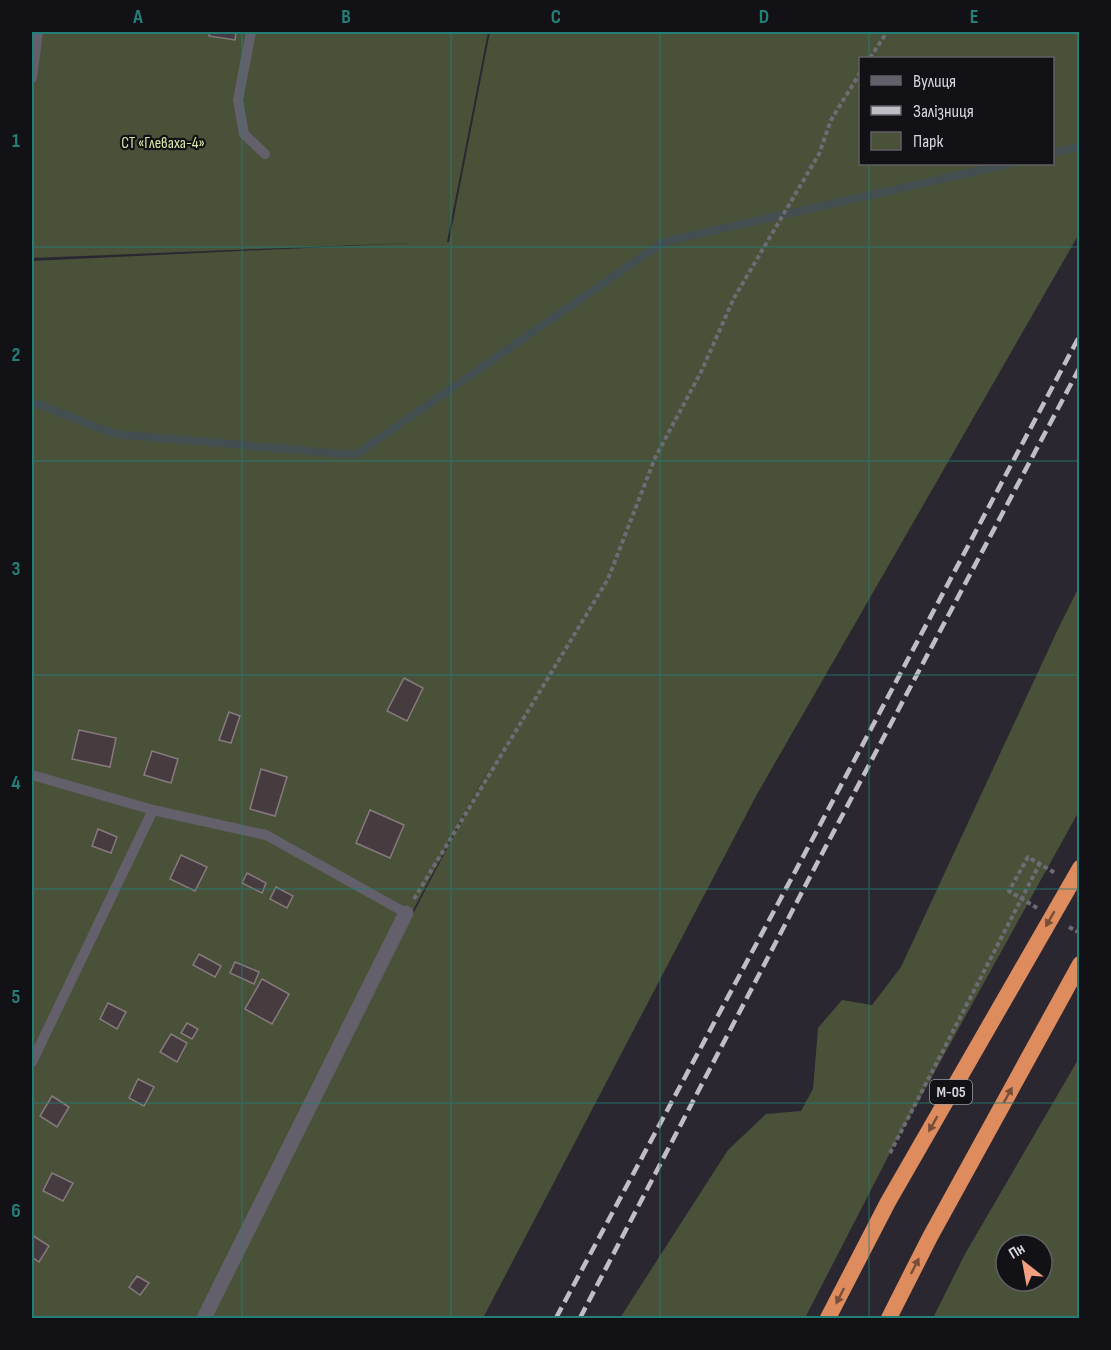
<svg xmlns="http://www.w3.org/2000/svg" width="1111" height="1350" viewBox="0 0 1111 1350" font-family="'Sofia Sans Condensed',sans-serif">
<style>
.green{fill:#4a5139;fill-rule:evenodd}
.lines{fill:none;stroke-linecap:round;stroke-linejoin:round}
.stream{stroke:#434e51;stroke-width:8}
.building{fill:#463b3f;stroke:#877a7f;stroke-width:1.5}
.path{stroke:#6e6b74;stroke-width:4;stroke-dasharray:4.5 3;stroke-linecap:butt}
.service{stroke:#63606b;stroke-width:10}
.minor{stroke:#63606b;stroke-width:15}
.trunk{stroke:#de8b5e;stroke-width:16}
.rail{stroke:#bfbdc5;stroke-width:4.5;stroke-dasharray:12 6;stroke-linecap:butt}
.oneway{fill:#784e3a}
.grid{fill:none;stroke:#238079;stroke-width:1.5;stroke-opacity:0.55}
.labels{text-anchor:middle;stroke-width:4.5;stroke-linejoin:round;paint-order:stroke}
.shield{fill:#121115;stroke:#9c9aa0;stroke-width:1.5}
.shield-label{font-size:15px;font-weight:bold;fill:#d7d5dc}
.park-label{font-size:16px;fill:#d5e9a5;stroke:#121115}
.neatline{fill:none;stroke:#238079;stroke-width:2}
.grid-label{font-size:20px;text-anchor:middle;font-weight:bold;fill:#238079}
</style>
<rect width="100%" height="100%" fill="#2a2731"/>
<!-- green -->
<path class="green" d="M32,32H488L447,242H449L490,32H1079V234L756,796L483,1318H203L494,758L196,1318H32V261L410,243L32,258ZM860,58H1052V164H860Z
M1079,587V811L892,1149L805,1318H620L728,1150L766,1114L801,1111L813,1089L818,1028L842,1000L872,1005L901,967L1058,629Z
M1079,1058V1318H933L965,1254ZM1006,1245H1042V1281H1006Z"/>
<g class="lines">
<!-- stream -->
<path class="stream" d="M1052,153L1080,147
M32,402L115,434L355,455L663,242L1008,164"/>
</g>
<!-- building -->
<path class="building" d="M210,32H236L235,40L209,36Z
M404,678L423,688L407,721L387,711Z
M229,712L240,716L231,743L219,740Z
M79,730L116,738L110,767L72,759Z
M152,751L178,759L171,783L144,775Z
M261,769L287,777L275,816L250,809Z
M370,810L404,825L390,858L356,843Z
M98,829L117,837L111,853L92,846Z
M181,855L207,867L195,891L170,879Z
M247,873L266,883L262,893L242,883Z
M276,887L293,896L287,908L270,899Z
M199,954L221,966L215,977L193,965Z
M235,962L259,972L254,984L230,973Z
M262,979L289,994L272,1024L245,1009Z
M108,1003L126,1012L117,1029L100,1019Z
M187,1023L198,1029L192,1039L181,1033Z
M171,1034L187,1043L177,1062L160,1052Z
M138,1079L154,1087L144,1106L129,1098Z
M52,1096L69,1107L57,1127L40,1116Z
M52,1173L73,1183L63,1201L43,1191Z
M32,1235L49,1246L39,1262L32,1257Z
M137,1276L149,1283L140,1295L129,1287Z"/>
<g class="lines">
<!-- path -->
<path class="path" d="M870,58L887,32
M414,899L608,579L655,458L701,372L734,298L819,154L831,120L860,73
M1037,908L1009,891L1028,857L1055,873
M1069,927L1080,933
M890,1153L1040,863"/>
<!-- service -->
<path class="service" d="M251,32L238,100L244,134L265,154
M32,78L38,32
M32,775L153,810L266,835L406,913
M32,1062L153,810"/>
<!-- minor -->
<path class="minor" d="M204,1318L406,913"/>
<!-- trunk -->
<path class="trunk" d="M828,1318L888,1202L1080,868
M889,1318L930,1237L1080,964"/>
<!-- rail -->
<path class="rail" d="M556,1318L812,840L1080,335
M580,1318L825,848L1080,367"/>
</g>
<!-- one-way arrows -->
<defs><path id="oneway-solid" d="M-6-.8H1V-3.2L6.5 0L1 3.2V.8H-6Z" transform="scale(1.5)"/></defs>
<g class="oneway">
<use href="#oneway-solid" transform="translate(1050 919) rotate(120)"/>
<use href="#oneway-solid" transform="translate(1008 1095) rotate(-61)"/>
<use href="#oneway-solid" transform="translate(933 1124) rotate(120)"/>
<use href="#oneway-solid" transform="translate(915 1266) rotate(-63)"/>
<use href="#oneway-solid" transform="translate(840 1296) rotate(117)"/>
</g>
<!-- grid -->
<path class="grid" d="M242,32V1318M451,32V1318M660,32V1318M869,32V58M869,164V1318M32,247H1080M32,461H1080M32,675H1080M32,889H1080M32,1103H1080"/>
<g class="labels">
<!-- shield labels -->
<rect class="shield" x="930" y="1080" width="42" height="24" rx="4.5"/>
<g class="shield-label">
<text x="951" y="1097">М-05</text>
</g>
<!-- park labels -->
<g class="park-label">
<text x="163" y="148">СТ «Глеваха-4»</text>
</g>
</g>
<!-- border -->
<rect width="1111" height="1350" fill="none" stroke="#121115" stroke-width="66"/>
<!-- legend -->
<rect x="859" y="57" width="195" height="108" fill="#121115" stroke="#615f65" stroke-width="1.5"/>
<rect x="871" y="76" width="30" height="9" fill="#63606b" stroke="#615f65" stroke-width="1.5"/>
<text x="913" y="87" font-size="18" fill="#d7d5dc">Вулиця</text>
<rect x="871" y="106" width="30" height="9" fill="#bfbdc5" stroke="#615f65" stroke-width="1.5"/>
<text x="913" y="117" font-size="18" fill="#d7d5dc">Залізниця</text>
<rect x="871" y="132" width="30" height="18" fill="#4a5139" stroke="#615f65" stroke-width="1.5"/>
<text x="913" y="147" font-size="18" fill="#d7d5dc">Парк</text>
<!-- north arrow -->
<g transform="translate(1024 1263) rotate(329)"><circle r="28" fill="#121115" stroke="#615f65" stroke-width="1.5"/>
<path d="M0-4.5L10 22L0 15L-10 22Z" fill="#f2a080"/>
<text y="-9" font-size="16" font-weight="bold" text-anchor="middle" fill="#d7d5dc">Пн</text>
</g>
<rect x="33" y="33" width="1045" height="1284" class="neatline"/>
<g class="grid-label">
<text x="138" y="23">A</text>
<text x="346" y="23">B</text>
<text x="556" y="23">C</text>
<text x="764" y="23">D</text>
<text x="974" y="23">E</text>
<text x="16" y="147">1</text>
<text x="16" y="361">2</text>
<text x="16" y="575">3</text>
<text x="16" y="789">4</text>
<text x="16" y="1003">5</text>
<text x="16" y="1217">6</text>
</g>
</svg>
